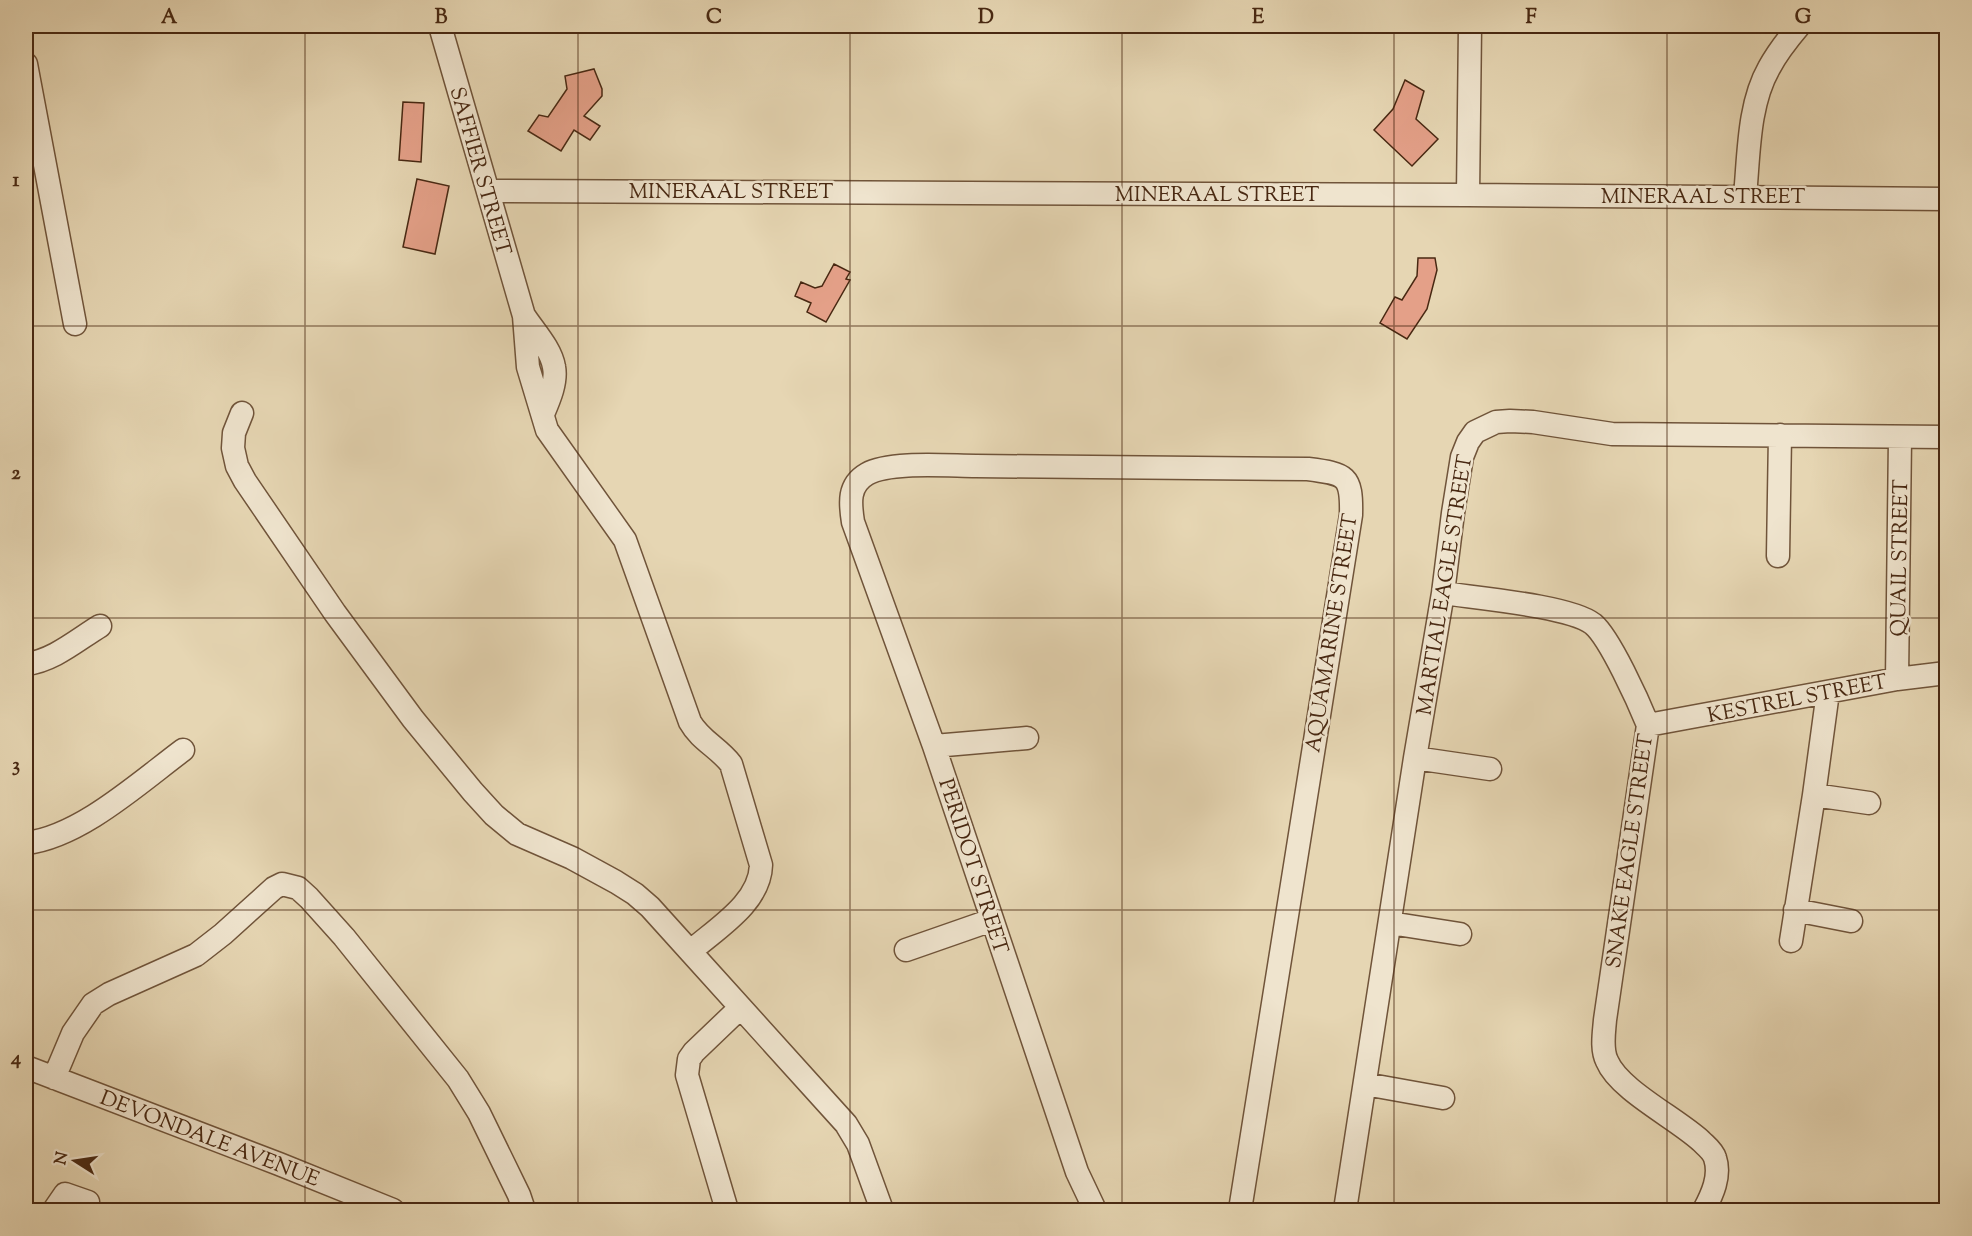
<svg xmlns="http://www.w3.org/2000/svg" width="1972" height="1236" viewBox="0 0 1972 1236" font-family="'Sorts Mill Goudy',serif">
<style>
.building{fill:#e4a088;stroke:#482812;stroke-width:1.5}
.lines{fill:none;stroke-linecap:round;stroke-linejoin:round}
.minor-casing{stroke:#70543a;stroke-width:25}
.minor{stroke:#efe4ce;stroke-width:22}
.grid{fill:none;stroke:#482812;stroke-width:1.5;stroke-opacity:0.55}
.labels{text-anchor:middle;stroke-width:5;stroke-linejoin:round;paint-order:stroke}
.street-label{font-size:21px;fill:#482812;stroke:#efe4ce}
.neatline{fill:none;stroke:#482812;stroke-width:2}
.grid-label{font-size:20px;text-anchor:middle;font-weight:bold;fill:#482812}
</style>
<rect width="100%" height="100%" fill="#e6d6b3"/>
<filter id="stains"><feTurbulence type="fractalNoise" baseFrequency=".00333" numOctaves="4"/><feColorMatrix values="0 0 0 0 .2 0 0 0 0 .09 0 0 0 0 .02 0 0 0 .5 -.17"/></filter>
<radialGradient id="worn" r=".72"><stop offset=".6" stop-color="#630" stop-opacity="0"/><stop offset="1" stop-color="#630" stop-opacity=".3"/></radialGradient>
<!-- building -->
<path class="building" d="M594,69L602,89V96L584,116L600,126L590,140L574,130L561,151L528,131L539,115L548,117L567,89L565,76Z
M1405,80L1424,91L1416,119L1438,139L1412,166L1374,130L1393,109Z
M403,102L424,103L421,162L399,160Z
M417,179L449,186L435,254L403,247Z
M1418,258H1435L1437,270L1427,309L1407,339L1380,323L1395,297L1402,300L1417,276Z
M834,264L850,272L846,279L850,280L826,322L807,312L811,303L795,296L801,282L815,288L822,286Z"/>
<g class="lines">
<defs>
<path id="minor" d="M440,26L524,316L528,367L547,430L625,540L690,722C700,740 719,748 731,764L761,865C760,903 717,928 691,951
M26,64L75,324
M488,191L1468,195L1946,199
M1468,195L1470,26
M1745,196C1749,155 1748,105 1769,68C1777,53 1788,39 1799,26
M525,317C535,332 551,349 554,367C557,382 549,400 543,414
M242,413L234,433L233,448L237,466L245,481L335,613L413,719L473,792L494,815L517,834L572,858L616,882L635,894L650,907L846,1124L858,1144L882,1210
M1778,556L1780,435
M1443,593C1476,598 1570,606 1593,624C1610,638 1639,703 1648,725L1605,1020C1604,1033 1601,1049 1607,1061C1619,1090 1676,1118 1701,1141C1706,1146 1713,1151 1715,1158C1721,1176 1712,1195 1704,1210
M26,664C53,661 77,640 100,626
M1897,679L1900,438
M1648,725L1897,679L1946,673
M934,746L1027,738
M1415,758L1490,769
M1814,795L1869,803
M26,843C80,837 140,782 183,750
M1795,910L1851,921
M1390,923L1460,934
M1791,941L1814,795L1828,692
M906,950L992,920
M26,1067L279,1164L393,1210
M54,1078L73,1033L93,1004L109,994L196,955L223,934L274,888L282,884L298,888L309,898L344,937L458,1079L479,1113L519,1195L524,1210
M1365,1084L1443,1098
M54,1210L65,1194L88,1202
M727,1210L687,1075L689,1059L694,1052L740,1008
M1095,1210L1077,1172L934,746L853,522C850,503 848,485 867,474C890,461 949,466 976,466C1086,466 1197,467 1308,469C1346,474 1352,475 1351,515L1240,1210
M1345,1210L1415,758L1443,593L1453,513L1462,457L1468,442L1475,432L1496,422L1510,421L1533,422L1612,434L1946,437"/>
</defs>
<!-- minor casing -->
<use href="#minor" class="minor-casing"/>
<!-- minor -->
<use href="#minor" class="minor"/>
</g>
<!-- grid -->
<path class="grid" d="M305,26V1210M578,26V1210M850,26V1210M1122,26V1210M1394,26V1210M1667,26V1210M26,326H1946M26,618H1946M26,910H1946"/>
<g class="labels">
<!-- street labels -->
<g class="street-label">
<text transform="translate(481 171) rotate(74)" y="7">SAFFIER STREET</text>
<text x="731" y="198">MINERAAL STREET</text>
<text x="1217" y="201">MINERAAL STREET</text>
<text x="1703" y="203">MINERAAL STREET</text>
<text transform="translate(1899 558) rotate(-89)" y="7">QUAIL STREET</text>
<text transform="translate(1444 585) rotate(-81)" y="7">MARTIAL EAGLE STREET</text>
<text transform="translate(1331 633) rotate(-81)" y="7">AQUAMARINE STREET</text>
<text transform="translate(1797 698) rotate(-11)" y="7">KESTREL STREET</text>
<text transform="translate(1629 851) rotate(-82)" y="7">SNAKE EAGLE STREET</text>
<text transform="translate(974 866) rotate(72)" y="7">PERIDOT STREET</text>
<text transform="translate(210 1138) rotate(21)" y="7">DEVONDALE AVENUE</text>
</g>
</g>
<!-- margin -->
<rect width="1972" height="1236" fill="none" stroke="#e6d6b3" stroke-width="66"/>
<!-- north arrow -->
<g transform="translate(75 1161) rotate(282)" stroke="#efe4ce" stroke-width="4.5" paint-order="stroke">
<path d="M0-4.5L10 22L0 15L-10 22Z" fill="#482812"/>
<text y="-9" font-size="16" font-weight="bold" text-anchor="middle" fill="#482812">N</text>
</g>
<rect x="33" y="33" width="1906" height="1170" class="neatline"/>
<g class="grid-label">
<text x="169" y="23">A</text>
<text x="441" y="23">B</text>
<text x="714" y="23">C</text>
<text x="986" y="23">D</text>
<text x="1258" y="23">E</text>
<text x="1531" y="23">F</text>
<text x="1803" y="23">G</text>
<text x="16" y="186">1</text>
<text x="16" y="479">2</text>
<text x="16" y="771">3</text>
<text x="16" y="1064">4</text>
</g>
<rect width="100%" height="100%" filter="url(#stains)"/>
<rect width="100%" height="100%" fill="url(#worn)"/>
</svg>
